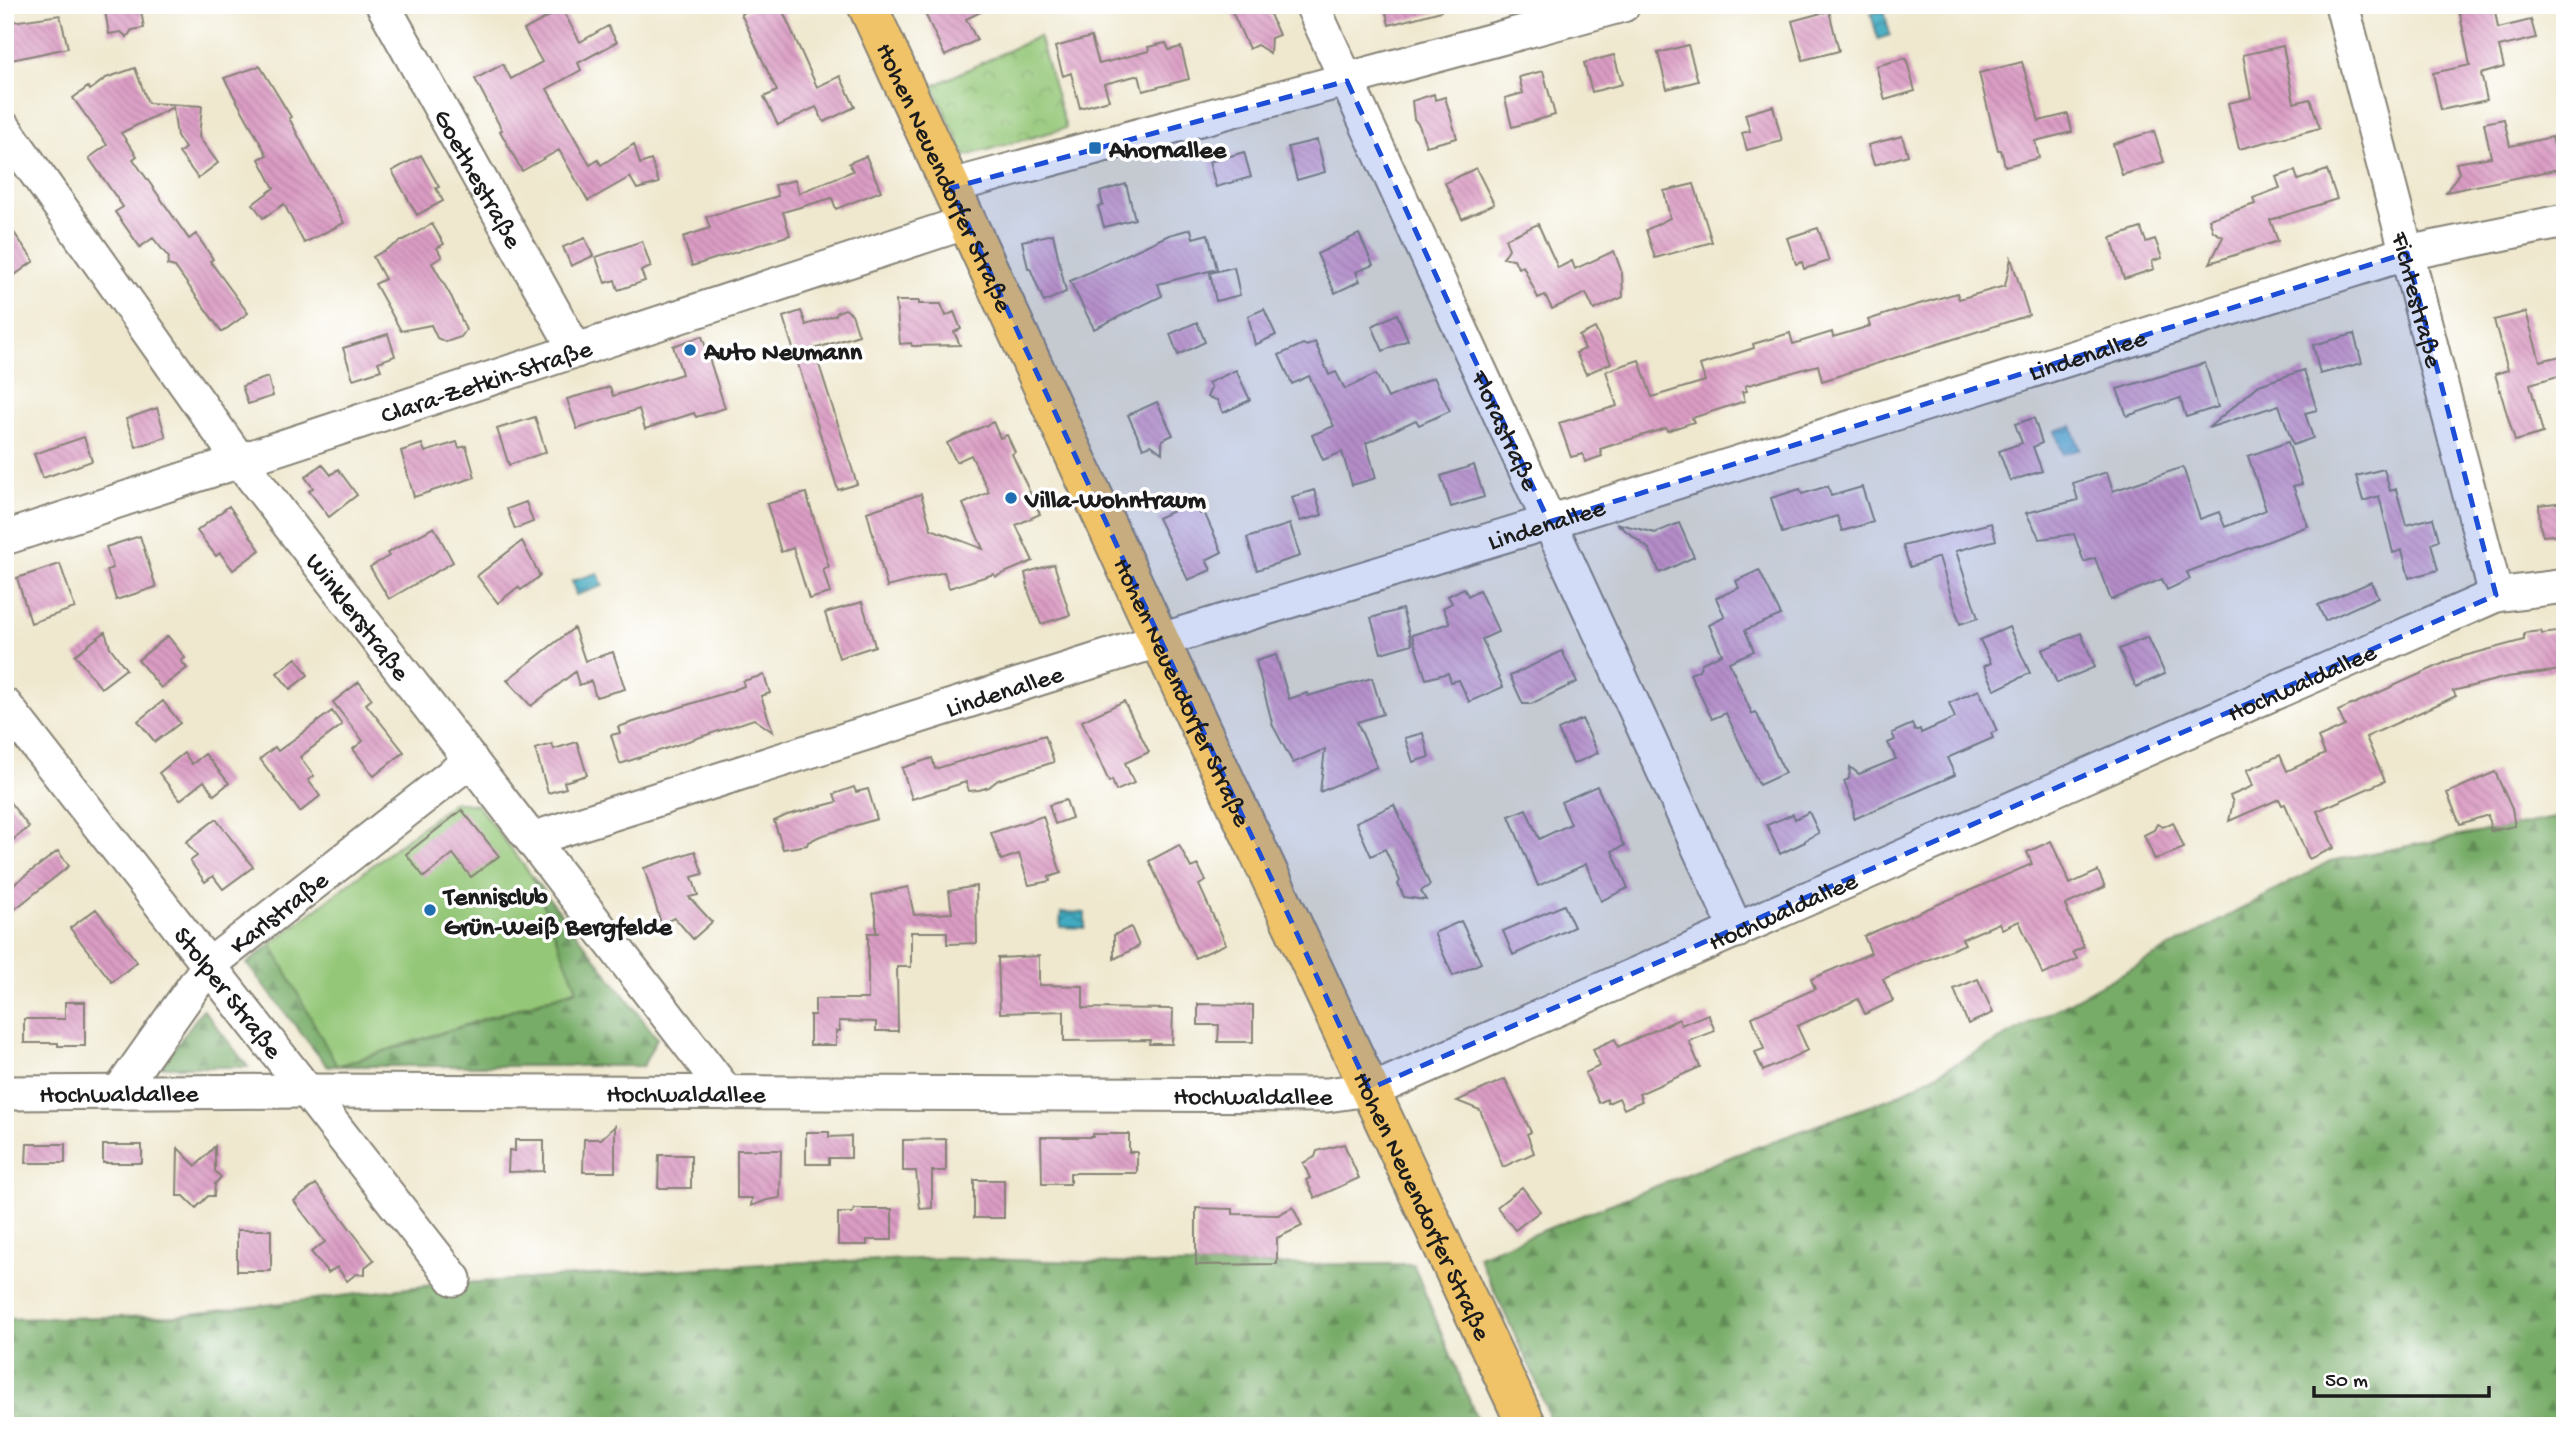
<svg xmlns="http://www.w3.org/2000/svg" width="2570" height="1431" viewBox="0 0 2570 1431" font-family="'Gochi Hand',sans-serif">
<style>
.forest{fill:url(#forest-firs);stroke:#4a6442;stroke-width:2}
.park{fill:url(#park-crowns);stroke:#58724a;stroke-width:2}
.garden{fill:#94c778;stroke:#58724a;stroke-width:2}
.water{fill:url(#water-waves);stroke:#2f646e;stroke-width:2}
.building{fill:url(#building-back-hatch)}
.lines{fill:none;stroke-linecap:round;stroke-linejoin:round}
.minor-casing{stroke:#868276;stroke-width:37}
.major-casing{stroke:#868276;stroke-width:42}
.minor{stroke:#fff;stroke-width:33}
.major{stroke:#f0c369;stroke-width:38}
.marked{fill:#1d4ed8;fill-opacity:0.2;stroke:#1d4ed8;stroke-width:5;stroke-dasharray:14 9;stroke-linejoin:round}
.poi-dot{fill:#1f6fb2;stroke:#fff;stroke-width:2.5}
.labels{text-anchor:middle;stroke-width:7;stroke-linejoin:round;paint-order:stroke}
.poi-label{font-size:26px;font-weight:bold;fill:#1c1c1c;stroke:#fff;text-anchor:start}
.street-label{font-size:26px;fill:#1c1c1c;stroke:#fff}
</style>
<defs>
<pattern id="forest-firs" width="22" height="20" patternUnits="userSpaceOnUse" patternTransform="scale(1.75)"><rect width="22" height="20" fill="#77ac68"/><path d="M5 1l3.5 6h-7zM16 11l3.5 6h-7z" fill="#618b55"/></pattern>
<pattern id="park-crowns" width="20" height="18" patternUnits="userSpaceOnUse" patternTransform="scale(1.75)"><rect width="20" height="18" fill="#94c778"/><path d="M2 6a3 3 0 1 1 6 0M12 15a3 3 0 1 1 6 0" fill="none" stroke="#7faa67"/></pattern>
<pattern id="water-waves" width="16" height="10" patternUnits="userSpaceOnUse" patternTransform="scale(1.75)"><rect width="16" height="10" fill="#42abc1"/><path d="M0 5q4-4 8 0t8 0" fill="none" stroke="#368a9c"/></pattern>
<pattern id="building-back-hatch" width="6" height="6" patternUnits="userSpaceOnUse" patternTransform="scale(1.75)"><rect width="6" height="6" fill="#da9bc3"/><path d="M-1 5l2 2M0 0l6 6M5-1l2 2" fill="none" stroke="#ba85a7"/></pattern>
</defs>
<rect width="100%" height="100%" fill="#fff"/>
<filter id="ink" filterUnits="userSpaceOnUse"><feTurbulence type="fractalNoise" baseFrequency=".0143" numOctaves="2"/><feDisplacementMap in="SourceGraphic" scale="14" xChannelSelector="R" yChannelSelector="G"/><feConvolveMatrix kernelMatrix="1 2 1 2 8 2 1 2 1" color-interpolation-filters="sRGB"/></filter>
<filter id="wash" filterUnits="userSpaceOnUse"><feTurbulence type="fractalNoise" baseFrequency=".00686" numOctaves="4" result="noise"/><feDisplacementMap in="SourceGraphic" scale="28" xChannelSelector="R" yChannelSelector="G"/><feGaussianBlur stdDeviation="1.57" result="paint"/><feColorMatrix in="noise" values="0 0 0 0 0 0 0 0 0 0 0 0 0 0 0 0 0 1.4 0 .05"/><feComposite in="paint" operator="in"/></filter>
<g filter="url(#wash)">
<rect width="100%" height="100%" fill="#efe8cf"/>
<!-- forest -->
<path class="forest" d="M2565,816V1426H1552L1535,1378L1478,1256L1738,1154L1894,1097L2330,861Z
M531,875L657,1038L643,1066H327L247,964L271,944L338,1066L577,990Z
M203,1009L248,1067H161Z
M951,1258L1176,1265L1413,1264L1480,1426H5V1319L175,1316L433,1285L779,1263Z"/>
<!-- park -->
<path class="park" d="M1039,36L1066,128L965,156L933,86Z"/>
<!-- garden -->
<path class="garden" d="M454,802L477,805L531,875L577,989L337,1066L271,944Z"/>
<!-- water -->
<path class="water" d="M1884,10L1890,35L1878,39L1871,14Z
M2072,426L2080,449L2063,454L2055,431Z
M598,573L603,586L576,595L572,581Z
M1061,912L1085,913V928L1060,927Z"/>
<g id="blocks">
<!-- building -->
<path class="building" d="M104,5H140L144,28L132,30L127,37L121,32L109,34Z
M758,5H780L817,87L840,76L855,107L824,122L816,107L778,125L764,97L777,91L741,14Z
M921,5H995L966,19L977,40L945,56Z
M1229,5H1266L1279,35L1271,38L1270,53L1257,45L1249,49Z
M1384,5H1440L1441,11L1389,25Z
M2458,5H2494L2498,28L2531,20L2536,38L2499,47L2504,67L2481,74L2487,100L2441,110L2433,73L2470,65Z
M562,9L580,42L608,26L617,42L578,63L581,70L547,89L590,165L598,160L601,165L634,144L640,164L651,160L659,183L637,189L630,177L588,201L559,150L522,171L500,131L502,130L475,79L503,64L511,79L542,62L524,30Z
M1829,11L1839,51L1803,60L1792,21Z
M60,15L68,48L11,60L5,23Z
M1091,37L1099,64L1149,51L1148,47L1166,43L1169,50L1181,47L1189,79L1143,91L1139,75L1104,84L1109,100L1080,108L1071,73L1063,76L1055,47Z
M1688,45L1698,81L1667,89L1658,53Z
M2283,46L2294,103L2310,99L2320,128L2239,149L2228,103L2251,98L2243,55Z
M1614,55L1622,84L1592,92L1584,63Z
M1906,58L1915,91L1885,100L1876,66Z
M2022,62L2039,121L2068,114L2072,132L2035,141L2039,158L2005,166L2001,150H1998L1979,73Z
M260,66L288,112L291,117L289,118L344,223L304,243L284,204L263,218L253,204L274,188L259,159L267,155L224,78Z
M135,68L148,103L202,106L199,137L218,163L198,178L179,153L185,148L177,136L173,107L121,133L137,156L133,159L189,239L196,234L213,259L210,261L248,313L222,332L175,267L167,265L169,258L153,238L140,247L115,212L123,207L89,158L107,145L73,98L88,87L90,90L106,78Z
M1543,71L1555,115L1512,127L1505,98L1523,93L1519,77Z
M1434,94L1435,100L1445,97L1457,138L1426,146L1419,125L1414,119L1412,101Z
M1773,106L1782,141L1747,150L1742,133L1750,131L1745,114Z
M2504,119L2510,146L2552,137L2559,169L2446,192L2459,173L2456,163L2491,157L2484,123Z
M2154,131L2164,162L2122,175L2113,144Z
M1902,136L1908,155L1874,165L1868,145Z
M1317,140L1325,172L1297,180L1288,147Z
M1244,152L1251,177L1216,187L1209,162Z
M421,155L439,187L436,188L443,201L417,215L392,171Z
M866,156L881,191L836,209L832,198L783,212L790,235L692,266L683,237L710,228L706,217L778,196L775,185L795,180L799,193L853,171L849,163Z
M1476,168L1494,204L1462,219L1445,183Z
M2327,170L2337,199L2270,220L2278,241L2210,263L2223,237L2213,231L2209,219L2255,204L2253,198L2280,188L2276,177L2295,171L2298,180Z
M1126,184L1135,219L1104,227L1098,206L1103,205L1100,192Z
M1694,184L1712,242L1655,258L1646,230L1670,218L1664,191Z
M5,220L34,261L5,282Z
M432,224L444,244L437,248L442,257L432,263L452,298L466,330L461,337L446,342L437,338L431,325L401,331L375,284L385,279L373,257Z
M1538,224L1558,268L1572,261L1575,269L1614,251L1622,273L1623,297L1594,310L1586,293L1552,309L1545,295L1538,298L1523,266L1518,268L1514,259L1503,258L1509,249L1505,239Z
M1818,228L1829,261L1804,269L1802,262L1796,264L1787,238Z
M2141,228L2146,242L2155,239L2162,258L2152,261L2154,269L2124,279L2111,238Z
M1191,229L1193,238L1208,234L1217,269L1158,284L1162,296L1094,329L1070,281L1169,235Z
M1053,234L1066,292L1044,302L1030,268H1028L1022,241Z
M1359,234L1373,265L1356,272L1360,281L1335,293L1317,254Z
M585,238L593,256L571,266L563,247Z
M642,241L651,267L641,271L645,281L618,290L615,280L605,283L596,257Z
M2011,258L2029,315L1822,381L1818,365L1745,386L1747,391L1742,392L1745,401L1692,418L1694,422L1667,431L1666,428L1600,449L1602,456L1585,462L1583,454L1571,457L1559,423L1617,406L1606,371L1639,360L1652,397L1705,381L1700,365L1754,348L1753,344L1790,333L1793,344L1832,332L1833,337L1870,326L1868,320L1899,310L1957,293L1959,299L2005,286Z
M1234,267L1240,295L1216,301L1210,273Z
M896,301H919V304H941L946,316L954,312L961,329L954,332L960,345L912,346L911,343L900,344Z
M845,309L852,314L859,335L814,349L857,484L838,490L783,317L801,311L806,325L836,315L837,312Z
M1264,309L1276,335L1255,345L1248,316Z
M2526,312L2540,361L2565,355V374L2530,384L2543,433L2515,441L2495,374L2508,370L2494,320Z
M1397,314L1408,340L1383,351L1372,326Z
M1197,322L1205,342L1178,355L1170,334Z
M1595,328L1611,363L1586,374L1576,353L1585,349L1579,336Z
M388,334L395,356L378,362L381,370L353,379L343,348Z
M2354,334L2362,363L2320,374L2313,345Z
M702,336L725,408L696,417L694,413L645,429L639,409L577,429L567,399L610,387L613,396L682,374L673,346Z
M1315,342L1329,375L1336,372L1345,389L1376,374L1388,398L1434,377L1450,411L1419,425L1416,420L1366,443L1376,478L1352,485L1342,452L1323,460L1312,435L1334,426L1309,376L1292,384L1279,355L1303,344L1307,346Z
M2205,363L2218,407L2186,417L2180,398L2127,416L2117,389Z
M1236,370L1250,400L1223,413L1217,400L1207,397L1211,388L1208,383Z
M2304,370L2317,410L2305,413L2313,438L2293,445L2279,405L2208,428L2259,385Z
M268,377L273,396L248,404L242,386Z
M1157,402L1173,435L1162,440V453L1151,445L1143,448L1128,415Z
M157,408L166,437L136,447L126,419Z
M535,417L546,452L509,465L497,429Z
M2034,418L2042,443L2033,447L2042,471L2010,481L1999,451L2022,443L2015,424Z
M993,422L1000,438L1007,435L1015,452L1012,454L1040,514L1016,525L1033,561L995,577L994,574L949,588L944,572L887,587L867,512L921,494L931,529L983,549L963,504L989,492L971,455L956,462L947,443Z
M84,437L92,461L43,478L34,454Z
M457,442L459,448L466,446L475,477L414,497L401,451L422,444L425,452Z
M2288,442L2302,484L2293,486L2308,526L2187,572L2190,579L2167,590L2162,579L2111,600L2095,558L2084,562L2074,534L2040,539L2026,513L2078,500L2073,483L2107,472L2113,491L2183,467L2200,519L2219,512L2225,527L2266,510L2248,456Z
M322,464L331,475L338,469L357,495L329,517L309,491L313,488L305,477Z
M1474,465L1484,497L1451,507L1441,476Z
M2384,469L2390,491L2396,489L2406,525L2433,518L2439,540L2431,543L2438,570L2409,578L2402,550L2393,553L2379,496L2363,501L2356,476Z
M1828,486L1831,496L1862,487L1873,522L1842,531L1837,516L1782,533L1771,498L1800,489L1802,494Z
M1314,490L1322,515L1300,521L1292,497Z
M806,493L829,567L823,569L830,593L809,599L793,548L781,552L767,504Z
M1194,501L1200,514L1204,512L1222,552L1206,560L1211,570L1188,580L1158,518Z
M526,502L533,522L515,529L507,509Z
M2565,502V534L2543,536L2540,526L2539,505Z
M229,506L260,550L233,570L220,553L216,556L197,531Z
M1616,523L1655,533L1679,523L1694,557L1660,573L1649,549Z
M1991,523L1996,540L1956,551L1978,618L1960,624L1939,557L1910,567L1903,546Z
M1290,524L1300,556L1257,570L1247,538Z
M434,527L453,562L389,599L370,567L389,556L387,553Z
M140,536L156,587L116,600L107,570L113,568L106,547Z
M522,541L540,576L521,590L518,587L498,603L477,576Z
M60,564L75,608L31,623L17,578Z
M1054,564L1070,615L1041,624L1029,593L1025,573Z
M1759,570L1781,615L1745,630L1754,651L1729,662L1752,714L1756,712L1785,773L1759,785L1726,713L1712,719L1690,674L1699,670L1702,663L1722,654L1709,625L1725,617L1716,598L1739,588L1736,581Z
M2371,582L2378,597L2325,621L2318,605Z
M1464,588L1468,596L1479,590L1496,626L1498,632L1482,639L1503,687L1469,702L1459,680L1451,682L1448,673L1426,679L1412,635L1450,623L1443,608L1452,603L1448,596Z
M862,602L875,646L839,658L825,613Z
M1402,609L1412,644L1381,653L1371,618Z
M2009,627L2030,673L1995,690L1984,666L1991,663L1980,640Z
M574,628L585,661L613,652L625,689L596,697L591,681L579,685L575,672L531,706L507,680Z
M2541,631L2542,634L2557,632L2563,670L2507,677L2453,691L2456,696L2366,737L2385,781L2317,811L2334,848L2309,859L2285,804L2282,805L2279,799L2229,821L2233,802L2230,796L2253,786L2247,770L2280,755L2287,771L2325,754L2318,738L2345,726L2338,711L2453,659L2524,640V633Z
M105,632L110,647L126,669L101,688L75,655Z
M2081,633L2095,667L2057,683L2042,650Z
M168,636L185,658L181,661L187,668L161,688L138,660Z
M2148,637L2165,674L2136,687L2119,649Z
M1562,651L1577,682L1531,704H1523L1510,676Z
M1276,655L1289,699L1307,693L1308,696L1372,678L1383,714L1357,722L1377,767L1320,792L1325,749L1293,763L1273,726L1256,661Z
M296,658L308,675L290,689L277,673Z
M764,675L770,693L761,696L773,732L754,719L620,764L611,735L620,733L618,727L731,691L744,686L743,681Z
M359,682L372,699L366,704L404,752L374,776L353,749L363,741L333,702Z
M1979,690L1997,731L1991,733L1993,738L1947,758L1955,775L1854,819L1853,803L1844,781L1849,779L1850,767L1859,774L1896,759L1888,743L1895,740L1892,733L1912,724L1915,731L1920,729L1921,733L1955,718L1949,703Z
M163,701L180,723L155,742L138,721Z
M1124,701L1149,752L1125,763L1134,783L1116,791L1112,780L1109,782L1082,721Z
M332,711L342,725L300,757L314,776L308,780L320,796L300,812L260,759L275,747L278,751Z
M1582,719L1598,753L1573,764L1558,730Z
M1423,733L1429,757L1413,762L1405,738Z
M1045,735L1054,762L998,780L989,787L979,790L969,791L966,782L912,799L902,768L932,758L935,769Z
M577,742L587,775L564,782L566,788L548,793L535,749L552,744L554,749Z
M184,753L192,764L205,754L229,783L214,795L204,781L180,800L159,773Z
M2495,772L2512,809L2515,826L2491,831L2488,815L2460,824L2447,793Z
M1597,786L1624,846L1612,851L1628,888L1601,901L1586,864L1538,886L1509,816L1526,809L1539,839L1571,824L1561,802Z
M854,787L856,792L868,789L877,819L820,836L808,842L807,845L783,849L774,821L787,815L837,802L834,794Z
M5,796L29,827L5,846Z
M1066,800L1072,818L1055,824L1049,805Z
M1394,805L1430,885L1421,891L1426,900L1404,897L1398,884L1400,881L1385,849L1371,856L1356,822Z
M462,810L499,856L471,877L453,854L424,877L406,854Z
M1809,812L1819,833L1805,840V842L1780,854L1767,825L1793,814L1795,819Z
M1043,816L1061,873L1049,877L1050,881L1029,885L1019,854L1001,860L991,833Z
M216,819L253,867L223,889L213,876L205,882L190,861L197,856L186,842Z
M2173,822L2184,848L2155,860L2144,835L2154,830L2157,824L2163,827Z
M2051,841L2070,884L2098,871L2105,887L2065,905L2084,947L2073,952L2077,959L2043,975L2019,921L2002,929L1999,923L1962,939L1965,944L1883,979L1893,1001L1865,1014L1858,999L1797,1026L1808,1050L1763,1071L1755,1052L1764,1049L1752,1017L1815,989L1811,979L1871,953L1864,936L2032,864L2027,852Z
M1179,845L1191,868L1198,865L1206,881L1199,885L1226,944L1195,958L1149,861Z
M58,851L69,866L5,917V891Z
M695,851L703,874L692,877L698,895L689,897L712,922L693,939L675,918L661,923L644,868Z
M976,886L977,943L947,944V932H911V967H897L898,1031H876V1022L839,1021L840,1031H836V1045H810V1015H815V999H868V933H879L876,932V916L872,895L908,887L914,915L952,913L949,891Z
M1564,905L1574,927L1513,955L1503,931Z
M96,909L137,962L112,982L70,928Z
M1461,921L1481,963L1453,976L1434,933Z
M1131,927L1139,946L1114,959V935Z
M1039,956V985L1083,986V1008L1173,1009L1172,1044H1149L1150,1040L1064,1041V1011L1000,1013L998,958Z
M1978,979L1993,1013L1968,1024L1954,989Z
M65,1002H85V1046H58V1043H24V1019H65Z
M1198,1004L1253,1005V1042H1218L1219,1025H1198Z
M1708,1014L1715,1031L1689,1041L1700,1067L1639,1094L1642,1101L1624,1109L1619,1098L1608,1103L1607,1099L1599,1103L1585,1073L1600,1066L1593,1049L1615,1039L1618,1047L1679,1019L1681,1025Z
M1505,1079L1531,1132L1527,1134L1534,1153L1503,1167L1480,1110L1457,1101Z
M615,1126V1172H583L584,1139H601Z
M806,1132H829V1137L851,1136V1158H829V1164H806Z
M1093,1134H1129V1152H1137V1173H1070V1184H1042L1041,1137H1093Z
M946,1139V1171H932V1208L920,1209L916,1171H903V1140Z
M515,1140H544V1171L508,1172L509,1150L515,1151Z
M27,1144H65V1163H26Z
M1344,1144L1359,1178L1315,1198L1306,1180L1310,1178L1303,1163L1315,1157L1317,1151Z
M103,1145H142V1163H103Z
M215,1146V1171L221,1177L215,1184L214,1196H208L196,1208L184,1196H177L178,1148L196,1166Z
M737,1150H781L780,1198L767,1200L751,1206L752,1198H737Z
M659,1155H691V1188H658Z
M974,1180H1004V1218H974Z
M316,1184L374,1260L365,1267V1275L356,1274L347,1281L337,1267L328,1273L311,1252L325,1242L294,1201Z
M1522,1187L1540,1211L1515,1230L1497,1207Z
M1293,1207L1302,1226L1277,1238V1264L1196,1265V1208L1233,1209V1214L1278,1215Z
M854,1209H892V1240H867V1245H838V1213H853Z
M237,1230H271V1271H237Z"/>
</g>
</g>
<g filter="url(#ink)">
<use href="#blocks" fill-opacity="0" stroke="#868276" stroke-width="2"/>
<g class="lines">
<defs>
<g id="minor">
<path id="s1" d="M383,5L576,351"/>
<path id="s2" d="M1312,5L1737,931"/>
<path id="s3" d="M2342,5L2496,595"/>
<path id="s4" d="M5,129L240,461L727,1093"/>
<path d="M951,188L970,181L1623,5"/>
<path id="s5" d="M5,538L967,222"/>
<path id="s6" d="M5,705L454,1279"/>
<path id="s7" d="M532,839L1135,648L1549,522L2407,253L2565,221"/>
<path id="s8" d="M119,1092L208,966L471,760"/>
<path id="s9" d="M5,1093L307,1091L1327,1095L1369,1089L1387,1084L2496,595L2565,586"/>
</g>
<g id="major">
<path id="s10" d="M867,5L1160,641L1527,1426"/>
</g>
</defs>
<!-- minor casing -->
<use href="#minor" class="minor-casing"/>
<!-- major casing -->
<use href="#major" class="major-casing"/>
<!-- minor -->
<use href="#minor" class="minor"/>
<!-- major -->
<use href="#major" class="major"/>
</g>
</g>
<!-- marked area -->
<path class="marked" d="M1347,81L1549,522L2407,253L2496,595L1369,1089L951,188Z"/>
<!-- markers -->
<g class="poi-dot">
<rect x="1088" y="141" width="14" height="14" rx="3.5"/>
<circle cx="690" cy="350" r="7"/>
<circle cx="1011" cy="498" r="7"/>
<circle cx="430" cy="910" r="7"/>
</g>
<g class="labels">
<!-- poi labels -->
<g class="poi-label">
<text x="1109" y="157">Ahornallee</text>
<text x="704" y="359">Auto Neumann</text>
<text x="1025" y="507">Villa-Wohntraum</text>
<text x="444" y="904">Tennisclub<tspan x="444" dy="30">Grün-Weiß Bergfelde</tspan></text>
</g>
<!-- street labels -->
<g class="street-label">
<text dy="9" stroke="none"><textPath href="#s10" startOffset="189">Hohen Neuendorfer Straße</textPath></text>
<text dy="9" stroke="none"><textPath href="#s1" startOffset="198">Goethestraße</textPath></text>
<text dy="9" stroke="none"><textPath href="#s3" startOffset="304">Fichtestraße</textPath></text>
<text dy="9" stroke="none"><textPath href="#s7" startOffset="1629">Lindenallee</textPath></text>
<text dy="9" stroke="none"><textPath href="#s5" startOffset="506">Clara-Zetkin-Straße</textPath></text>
<text dy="9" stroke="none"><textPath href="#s2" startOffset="467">Florastraße</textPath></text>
<text dy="9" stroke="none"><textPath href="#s7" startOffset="1062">Lindenallee</textPath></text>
<text dy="9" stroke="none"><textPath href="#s4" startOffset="602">Winklerstraße</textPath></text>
<text dy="9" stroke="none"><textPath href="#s9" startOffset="2382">Hochwaldallee</textPath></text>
<text dy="9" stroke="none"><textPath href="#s7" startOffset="495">Lindenallee</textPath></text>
<text dy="9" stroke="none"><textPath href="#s10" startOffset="756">Hohen Neuendorfer Straße</textPath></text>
<text dy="9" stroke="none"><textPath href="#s9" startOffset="1815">Hochwaldallee</textPath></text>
<text dy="9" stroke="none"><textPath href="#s8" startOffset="243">Karlstraße</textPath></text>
<text dy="9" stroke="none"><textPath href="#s6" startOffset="364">Stolper Straße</textPath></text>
<text dy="9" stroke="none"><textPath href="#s9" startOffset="114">Hochwaldallee</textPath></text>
<text dy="9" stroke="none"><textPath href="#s9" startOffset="681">Hochwaldallee</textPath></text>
<text dy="9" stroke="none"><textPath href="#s9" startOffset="1248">Hochwaldallee</textPath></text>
<text dy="9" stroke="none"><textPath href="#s10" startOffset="1323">Hohen Neuendorfer Straße</textPath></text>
</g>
</g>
<!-- margin -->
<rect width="2570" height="1431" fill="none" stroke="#fff" stroke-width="28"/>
<!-- scale -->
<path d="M2314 1386v10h175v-10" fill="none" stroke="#1c1c1c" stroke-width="3.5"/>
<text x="2325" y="1386" font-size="21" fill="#1c1c1c" stroke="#ffffff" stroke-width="5" paint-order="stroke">50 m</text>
</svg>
